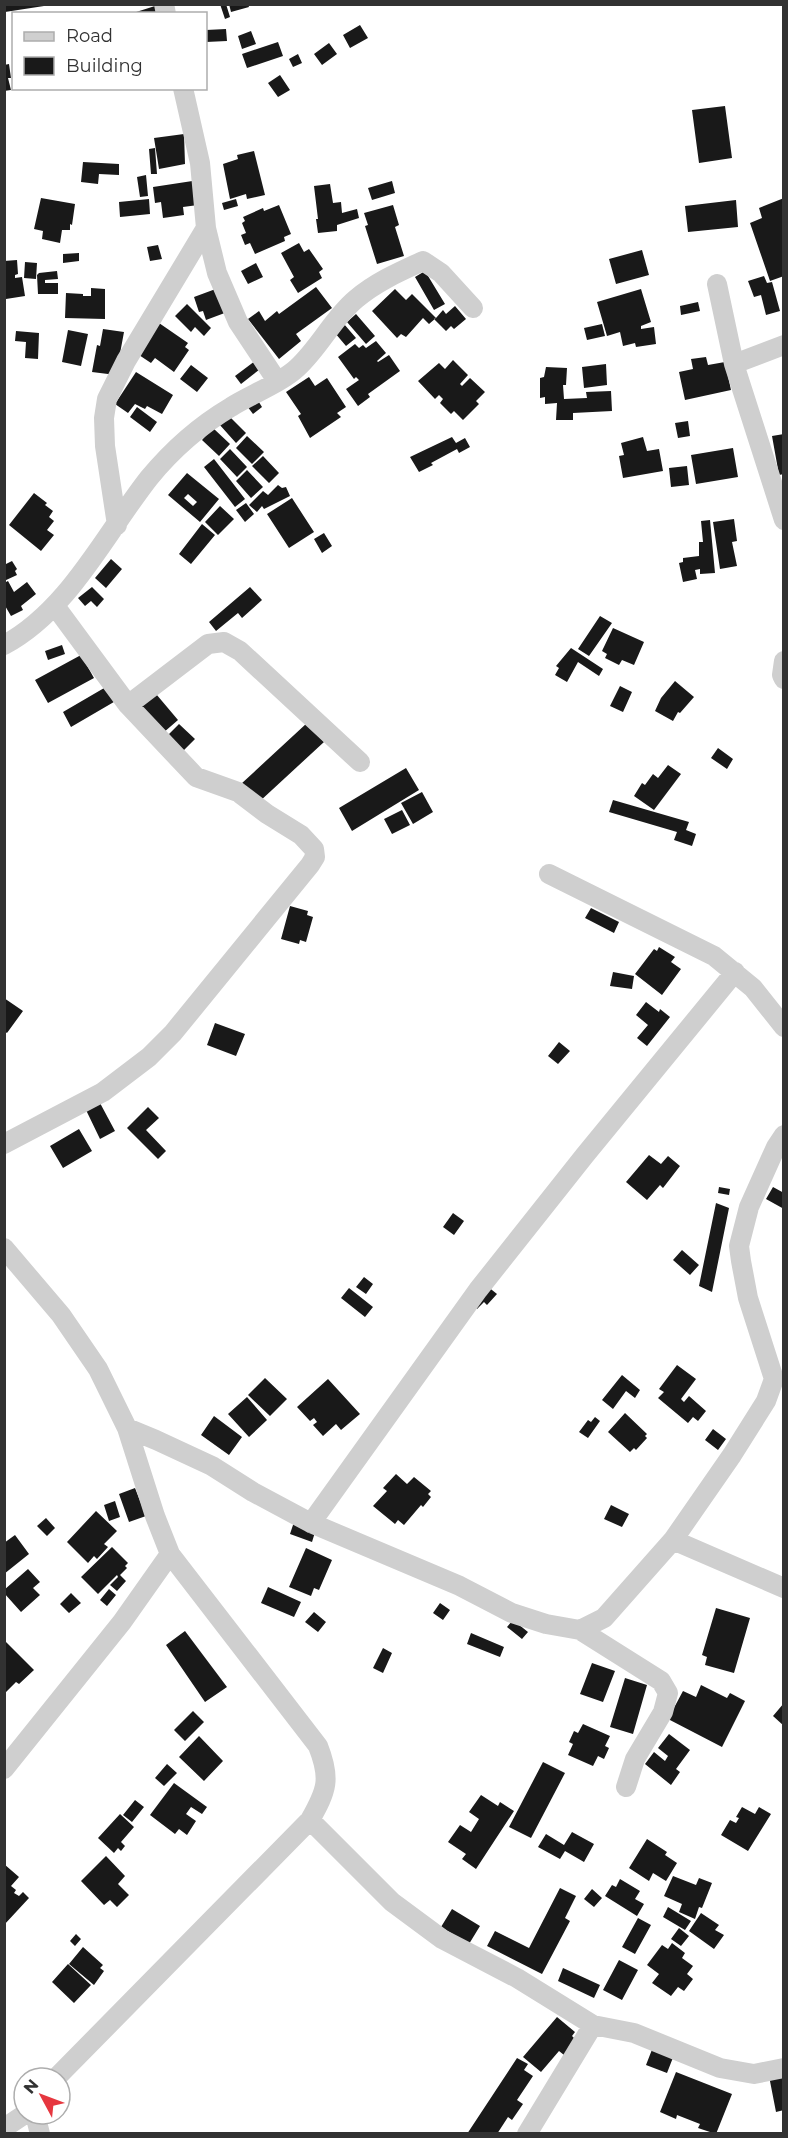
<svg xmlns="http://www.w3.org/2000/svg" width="788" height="2138" viewBox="0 0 788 2138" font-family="Montserrat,sans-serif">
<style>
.building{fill:#191919;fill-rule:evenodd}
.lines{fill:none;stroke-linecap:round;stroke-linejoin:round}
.minor{stroke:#cfcfcf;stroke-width:20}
</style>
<rect width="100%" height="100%" fill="#fff"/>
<!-- building -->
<path class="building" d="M5,4H44V6L5,12Z
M220,4H226L230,17L225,19Z
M229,4H248L249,7L231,12Z
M155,6L157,14H134L133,13Z
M360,25L368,38L350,48L343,35Z
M226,29L227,41L206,42V30Z
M251,31L256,44L242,49L238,36Z
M278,42L283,56L247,68L242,54Z
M329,43L337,54L322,65L314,54Z
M298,54L302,63L293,67L289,59Z
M9,64L11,78H8L11,90L4,91V65Z
M280,75L290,90L278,97L268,83Z
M725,106L732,158L699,163L692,110Z
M184,134L185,164L159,169L154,138Z
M155,148L157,174H151L149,149Z
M254,151L265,195L247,199L246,194L230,199L223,164L238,159L237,155Z
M83,162L119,164V175L99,174L98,184L81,182Z
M146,175L148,196L140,197L137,177Z
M199,180L198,205L183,207L184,215L163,218L161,202L155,203L153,187Z
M392,181L395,193L372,200L368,188Z
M330,184L333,203L341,202L342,213L357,209L359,218L337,225V231L318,233L316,219H318L314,186Z
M41,198L75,204L72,225L70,224V230H62L60,243L42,239L43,231L34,229Z
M784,198V222L782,223L784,229V276L770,281L750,223L762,218L759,208Z
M149,199L150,214L120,217L119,202Z
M236,199L238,206L224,210L222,203Z
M736,200L738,227L688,232L685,206Z
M279,205L291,234L284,237L285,241L255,254L250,243L245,245L241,235L246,233L242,223L245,221L243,217L263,208L264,211Z
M393,205L399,225L395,227L404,256L377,264L365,226L368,225L364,213Z
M299,243L304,252L309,249L323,269L319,272L322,278L298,293L290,280L294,277L281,253Z
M158,245L162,259L150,261L147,247Z
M642,250L649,275L616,284L609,259Z
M79,253V261L63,263V254Z
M17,260L18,274L15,275V278L22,277L25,296L6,299L4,261Z
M25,262L37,263L36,279L24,278Z
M256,263L263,277L248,284L241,271Z
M57,271L58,279L45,280V283H58V294H38L37,275L39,273Z
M425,271L445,304L434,310L415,277Z
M764,276L767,283L772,282L780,311L766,315L761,295L754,297L748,281Z
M221,287L230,311L206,320L203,311L199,312L194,297Z
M316,287L332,308L296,334L301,341L279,359L248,319L259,311L265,321L277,311L279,314Z
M91,288L105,289V319L65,318L66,293L83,294V296H91Z
M395,289L406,300L412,294L436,318L443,310L446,314L455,306L466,319L454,329L451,326L446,331L434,319L436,318L429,324L423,318L406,337L401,334L397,338L372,311Z
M641,289L651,322L641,326V329L654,327L656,344L636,347L635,343L623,346L620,332L607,336L597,302Z
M698,302L700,311L681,315L680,306Z
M187,304L211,328L204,336L195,327L191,332L175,316Z
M356,314L375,336L366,344L347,322Z
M159,323L188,343L185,347L189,350L174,372L155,358L151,363L136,353Z
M344,324L356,338L346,346L335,333Z
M602,324L605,336L587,340L584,328Z
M103,329L124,332L116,375L92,372L97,345L100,346Z
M68,330L88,334L81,366L62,362Z
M16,331L39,333L38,359L25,358L26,342L15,341Z
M376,341L386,353L377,361L378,362L389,355L400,371L368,394L370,397L358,406L346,389L359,380L356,377L354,379L338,357L355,344L359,348L363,345L366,348Z
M706,357L708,365L725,362L731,390L685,400L679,372L693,369L691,359Z
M259,358L264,366L241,384L235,376Z
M453,360L468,375L460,384L462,386L470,378L485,392L476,401L479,404L463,420L454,411L451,414L440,403L443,399L439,395L435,399L418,381L439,363L445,369Z
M606,364L607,385L584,388L582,367Z
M191,365L208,378L197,392L180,379Z
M546,367L567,368L566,385H563L564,399L587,398L586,392L611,391L612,411L573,413V420H556L557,403L545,404V397L540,398V378L544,377Z
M136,372L173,395L162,414L147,406L145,409L135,404L128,413L115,404Z
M309,377L315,386L327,378L346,407L337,413L341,417L310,438L298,416L301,414L286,392Z
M257,399L262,407L253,414L247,406Z
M137,407L157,422L150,432L130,417Z
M228,415L246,433L236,443L219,424Z
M688,421L690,436L678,438L675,423Z
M213,428L230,444L219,456L202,440Z
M784,434V474L779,475L772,436Z
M247,436L264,452L252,464L236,448Z
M452,437L456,443L465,438L470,447L459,453L457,449L431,463L433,465L419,472L410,457Z
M643,437L647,451L659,449L663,471L623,478L619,456L624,455L621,443Z
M733,448L738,477L696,484L691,455Z
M230,449L247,467L237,477L220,459Z
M263,456L279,473L269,483L252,466Z
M214,459L245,499L235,507L204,467Z
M687,466L689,485L671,487L669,468Z
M247,470L263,487L251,498L236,481Z
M187,473L219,499L200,522L168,495ZM188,494L197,502L193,506L184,498Z
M278,485L282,488L286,487L290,496L264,509L262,506L257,512L249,505L263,491L268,495Z
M34,493L47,503L45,505L53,511L49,517L54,521L47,530L54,535L41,551L9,525Z
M292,498L314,532L289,548L267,514Z
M246,503L254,514L245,522L236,510Z
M220,506L234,519L218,535L205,522Z
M734,519L737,541L732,542L737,566L720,569L713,522Z
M710,520L715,573L700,574V569L695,570L697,579L683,582L679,563L683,562V558L699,556V542H703L701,521Z
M202,524L215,535L191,564L179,554Z
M324,533L332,546L322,553L314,539Z
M111,559L122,569L106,588L95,578Z
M12,561L17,569L15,571L17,575L4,581V565Z
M8,581L14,592L27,582L36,594L21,606L23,610L11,616L4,604V583Z
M92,587L104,599L97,607L91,601L85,606L78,598Z
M250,587L262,600L242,618L238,613L216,631L209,622Z
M600,616L612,623L589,656L578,649Z
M613,628L644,642L634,665L622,660L619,665L605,658L607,654L602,651Z
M62,645L65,654L48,660L45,651Z
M571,648L603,669L599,676L578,662L567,682L555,675L559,668L556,666Z
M81,655L94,678L48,703L35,680Z
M675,681L694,697L680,713L678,712L673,721L655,711L661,698Z
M111,684L119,699L71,727L63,712Z
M620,686L632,692L623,712L610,706Z
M151,688L178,720L163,733L136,701Z
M307,723L324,742L259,802L241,784Z
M179,724L195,739L182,752L166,737Z
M718,748L733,759L727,769L711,758Z
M668,765L681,774L654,810L634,796L642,783L645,785L653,774L658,778Z
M406,768L419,790L352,831L339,808Z
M422,792L433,812L413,824L401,803Z
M613,800L689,822L686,830L696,834L692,846L674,840L677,832L609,812Z
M402,810L410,825L392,834L384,819Z
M290,906L308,911L307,915L313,917L306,942L300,940L299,944L281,939Z
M591,908L619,922L614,933L585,918Z
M659,947L675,957L671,962L681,969L662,995L635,974L654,949L657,951Z
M613,972L634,976L632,989L610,986Z
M4,998L23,1011L7,1033L4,1031Z
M646,1002L659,1012L660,1009L670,1017L647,1046L637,1038L648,1025L636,1015Z
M215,1023L245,1034L236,1056L207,1045Z
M559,1042L570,1051L558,1064L548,1056Z
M100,1103L115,1131L100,1139L86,1110Z
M148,1107L159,1118L146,1130L166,1151L158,1159L127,1128Z
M79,1129L92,1151L63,1168L50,1146Z
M649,1155L661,1164L668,1156L680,1166L663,1188L660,1185L647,1200L626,1182Z
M719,1187L730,1189L729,1195L718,1193Z
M773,1187L784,1193V1209L766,1199Z
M716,1203L729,1208L712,1292L699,1286Z
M453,1213L464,1221L454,1235L443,1227Z
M682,1250L699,1265L690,1275L673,1260Z
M364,1277L373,1284L366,1294L356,1287Z
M487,1286L497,1294L487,1305L484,1302L477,1309L473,1305Z
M349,1288L373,1307L365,1317L341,1298Z
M677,1365L696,1379L681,1399L684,1402L689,1396L706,1411L698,1421L693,1417L688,1423L658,1398L664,1392L659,1389Z
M622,1375L640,1390L635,1398L626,1391L613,1409L602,1400Z
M265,1378L287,1399L270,1416L248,1395Z
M328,1379L360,1414L341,1430L336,1424L323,1436L313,1425L317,1422L314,1418L310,1421L297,1407Z
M247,1397L267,1420L249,1437L228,1414Z
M625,1413L647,1434L645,1436L647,1438L636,1450L634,1448L630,1452L608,1432Z
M214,1416L242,1437L229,1455L201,1435Z
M595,1417L600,1421L588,1438L579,1432L588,1420L591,1422Z
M713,1429L726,1439L718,1450L705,1440Z
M396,1474L407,1484L414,1477L431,1491L428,1494L431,1497L423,1507L421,1505L404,1525L398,1520L395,1524L373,1506L387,1491L383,1488Z
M135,1488L146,1516L129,1522L119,1494Z
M115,1501L120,1517L109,1521L104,1505Z
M611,1505L629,1514L622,1527L604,1519Z
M96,1511L117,1531L104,1544L108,1547L97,1559L94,1556L88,1563L67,1542Z
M46,1518L55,1528L47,1536L37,1526Z
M294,1522L316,1529L312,1542L290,1534Z
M15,1535L29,1554L4,1574V1543Z
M112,1547L128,1563L125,1566L127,1568L120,1575L126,1581L117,1591L110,1585L118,1577L117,1575L98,1594L81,1577Z
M306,1548L332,1560L319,1590L314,1588L311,1596L289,1587Z
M28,1569L40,1582L33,1588L40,1595L21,1612L4,1593V1590Z
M268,1587L301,1602L294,1617L261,1603Z
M109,1589L116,1595L107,1606L100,1600Z
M71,1593L81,1603L69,1613L60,1604Z
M440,1603L450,1610L443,1620L433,1613Z
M716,1608L750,1618L734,1673L705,1665L707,1657L702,1655Z
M314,1612L326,1622L318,1632L305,1622Z
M513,1620L528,1632L522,1639L507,1627Z
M185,1631L227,1687L205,1702L166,1645Z
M471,1633L504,1647L500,1657L467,1644Z
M4,1640L34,1670L19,1684L16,1682L6,1692L4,1690Z
M383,1648L392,1653L383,1673L373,1668Z
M592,1663L615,1671L603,1702L580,1694Z
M625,1678L647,1685L633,1734L610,1727Z
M701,1685L727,1698L730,1693L745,1701L722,1747L668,1719L683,1691L696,1697Z
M784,1703V1726L773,1716Z
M193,1711L204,1722L185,1741L174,1730Z
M583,1724L610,1736L605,1746L609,1748L604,1759L598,1756L593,1766L568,1755L573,1744L569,1742L574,1731L578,1733Z
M669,1734L690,1750L676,1769L680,1772L671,1785L645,1764L654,1752L665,1761L668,1756L658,1748Z
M199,1736L223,1761L204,1781L179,1757Z
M543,1762L565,1773L531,1838L509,1827Z
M167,1764L177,1773L164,1786L155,1778Z
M174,1783L207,1807L202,1814L191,1807L186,1814L196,1821L187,1835L179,1829L175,1834L150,1815Z
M481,1795L498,1806L500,1802L514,1811L476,1869L462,1859L466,1854L448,1842L460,1825L471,1832L479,1819L469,1812Z
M135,1800L144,1807L132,1822L123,1815Z
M742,1807L755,1814L759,1807L771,1814L748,1851L721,1835L730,1820L736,1823L739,1818L736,1817Z
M120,1814L134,1827L121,1842L125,1846L121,1851L118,1848L114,1853L98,1838Z
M572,1832L594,1844L584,1862L565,1851L560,1859L538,1847L546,1834L564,1845Z
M647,1839L667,1852L665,1855L677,1863L666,1881L653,1873L649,1881L629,1868Z
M106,1856L125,1876L118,1884L129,1895L117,1907L110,1900L104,1905L81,1881Z
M4,1864L19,1877L11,1886L16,1890L14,1893L19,1896L23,1892L29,1898L4,1925Z
M673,1876L696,1885L699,1878L712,1883L702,1908L699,1907L695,1919L679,1912L682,1904L664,1896Z
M620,1879L640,1891L635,1899L644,1904L637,1916L605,1896L612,1885L616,1887Z
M560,1888L576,1896L565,1918L570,1921L542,1974L487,1946L495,1931L529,1948Z
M592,1889L602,1898L594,1907L584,1899Z
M668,1907L691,1921L685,1930L663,1917Z
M452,1909L480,1926L469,1944L441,1927Z
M701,1913L719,1925L715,1930L724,1935L714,1949L689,1931Z
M638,1918L651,1925L635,1954L622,1947Z
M679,1928L689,1936L681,1946L671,1939Z
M76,1934L81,1939L75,1946L70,1941Z
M672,1943L685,1953L682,1958L693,1966L687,1974L693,1979L684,1991L678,1987L671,1996L652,1983L659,1974L647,1965L662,1945L668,1949Z
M83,1947L103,1965L100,1968L104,1971L94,1985L69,1964Z
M619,1960L638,1970L622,2000L603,1990Z
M68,1964L91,1985L74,2003L52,1982Z
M563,1968L600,1985L594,1998L558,1981Z
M557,2017L575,2032L572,2036L576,2040L564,2055L559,2051L541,2072L523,2057Z
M653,2047L674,2055L667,2073L646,2065Z
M517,2058L528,2064L524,2070L533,2076L517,2100L523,2104L512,2120L508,2117L497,2134H467Z
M676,2072L732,2094L716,2134L698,2128L700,2124L677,2115L676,2119L660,2112Z
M784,2073V2110L776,2112L769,2076Z"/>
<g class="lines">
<!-- minor -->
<path class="minor" d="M164,4L166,14
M183,88L200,163L206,228L217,273L238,322L277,381
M717,284L734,364L784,520
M734,364L784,345
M117,525L105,446L104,418L107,399L126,361L206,228
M4,645C69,610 105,534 149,478C172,450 199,426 231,407C250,395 281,383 297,368C320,347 333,318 356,299C376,282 399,272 423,261L441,273L473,308
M784,661L782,675L784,679
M128,705L208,644L224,642L240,651L360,762
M549,874L714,956L753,988L784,1027
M4,1144L103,1092L149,1057L173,1033L310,865L315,857L314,849L301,835L267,814L238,792L196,777L128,705L55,606
M4,1248L61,1315L98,1369L127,1428L155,1516L170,1554L318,1746C331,1779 327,1790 310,1820L56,2078
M127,1428L156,1440L212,1466L253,1492L311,1523L460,1586L512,1613L546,1624L580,1630L604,1618L673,1540L732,1455L766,1401L774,1379L748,1298L741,1261L739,1246L749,1207L776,1147L784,1135
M311,1523L478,1290L585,1155L735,972
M673,1540L784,1588
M580,1630L661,1681L668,1693L663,1712L635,1759L626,1787
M4,1769L122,1622L170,1554
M310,1820L392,1902L442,1939L517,1978L593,2025L634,2033L720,2068L754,2074L784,2068
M35,2114L40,2134
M4,2128L25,2114
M527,2134L593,2025"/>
</g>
<!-- border -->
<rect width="788" height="2138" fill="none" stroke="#323232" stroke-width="12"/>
<!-- legend -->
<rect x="12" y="12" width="195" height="78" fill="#ffffff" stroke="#adadad" stroke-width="1.5"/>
<rect x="24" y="32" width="30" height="9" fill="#cfcfcf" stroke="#adadad" stroke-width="1.5"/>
<text x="66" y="42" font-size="18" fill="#323232">Road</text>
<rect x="24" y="57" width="30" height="18" fill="#191919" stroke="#adadad" stroke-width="1.5"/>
<text x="66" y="72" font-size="18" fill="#323232">Building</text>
<!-- north arrow -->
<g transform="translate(42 2096) rotate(311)"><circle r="28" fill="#ffffff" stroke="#adadad" stroke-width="1.5"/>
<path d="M0-4.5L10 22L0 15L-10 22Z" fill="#e6373f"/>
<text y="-9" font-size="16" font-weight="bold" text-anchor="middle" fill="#323232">N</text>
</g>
</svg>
